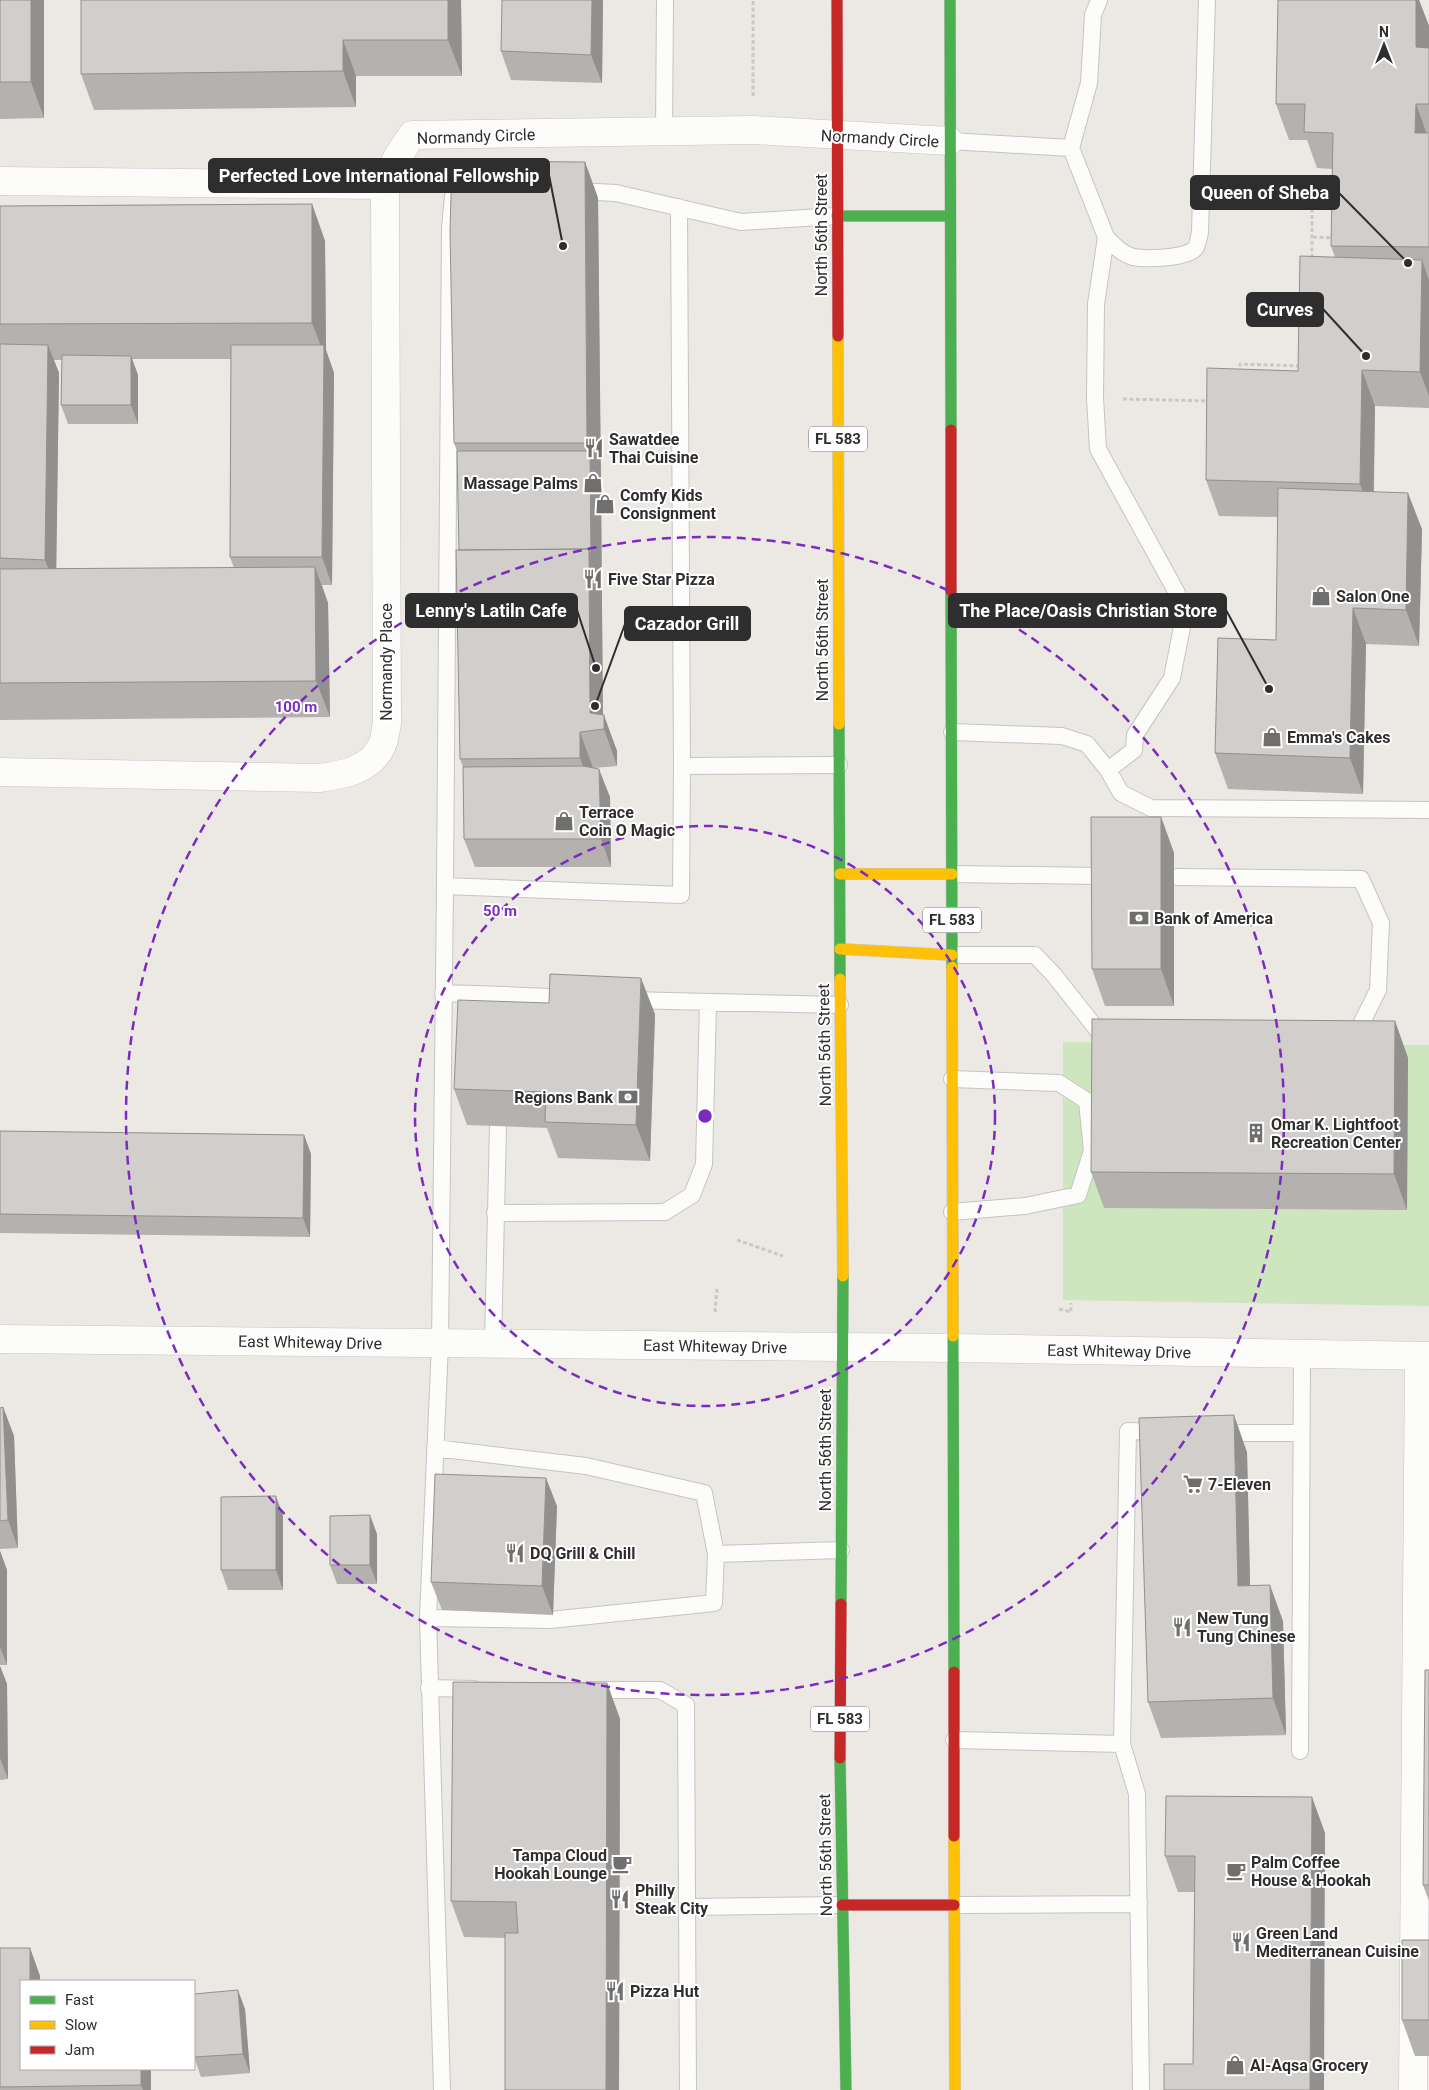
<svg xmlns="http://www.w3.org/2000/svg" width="1429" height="2090" viewBox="0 0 1429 2090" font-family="Roboto,sans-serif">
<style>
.green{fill:#cee6be}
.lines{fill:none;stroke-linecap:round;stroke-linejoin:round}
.lane-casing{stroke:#c5c4c5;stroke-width:18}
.street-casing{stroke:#c5c4c5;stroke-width:29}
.fast-casing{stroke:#c6c5c4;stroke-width:12}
.slow-casing{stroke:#c6c5c4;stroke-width:12}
.jam-casing{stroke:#c6c5c4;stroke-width:12}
.path{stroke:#c9c9c8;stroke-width:3;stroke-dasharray:4 2.5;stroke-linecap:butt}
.lane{stroke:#fcfcfb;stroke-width:16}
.street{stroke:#fcfcfb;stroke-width:28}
.fast{stroke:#4caf50;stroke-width:11}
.slow{stroke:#ffc107;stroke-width:11}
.jam{stroke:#c62828;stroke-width:11}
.wall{fill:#b4b1af;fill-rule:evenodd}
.shaded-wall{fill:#92908e}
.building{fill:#d1cecb;stroke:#92908e}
.ring{fill:none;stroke:#7b2cbf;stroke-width:2.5;stroke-dasharray:9 6}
.labels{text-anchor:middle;stroke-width:4;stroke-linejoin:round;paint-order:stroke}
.shield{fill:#fff;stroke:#6d6d6d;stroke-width:1}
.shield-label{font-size:15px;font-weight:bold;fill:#2e2e2e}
.street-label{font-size:16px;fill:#2e2e2e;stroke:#fff}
.poi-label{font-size:16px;font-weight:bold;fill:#2e2e2e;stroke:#fff;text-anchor:start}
.centre{fill:#7b2cbf;stroke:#fff;stroke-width:2.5}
.ring-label{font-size:15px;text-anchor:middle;font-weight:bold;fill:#7b2cbf;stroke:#fff;stroke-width:4;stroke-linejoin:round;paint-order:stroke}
.leader{fill:none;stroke:#2e2e2e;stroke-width:2}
.callout-dot{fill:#2e2e2e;stroke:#fff;stroke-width:2}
.callout{fill:#2e2e2e;stroke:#2e2e2e;stroke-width:2}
.callout-label{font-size:18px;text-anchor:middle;font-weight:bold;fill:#fff}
</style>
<rect width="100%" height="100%" fill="#ece8e4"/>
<!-- green -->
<path class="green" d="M1063,1042L1429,1045V1306L1063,1300Z"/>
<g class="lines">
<defs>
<path id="lane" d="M1099,0L1093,15L1089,83L1071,148L1106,237C1113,245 1122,254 1133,257C1145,259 1190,259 1196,247C1198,243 1199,237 1200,232L1207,0
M664,132L665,0
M949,141L1071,148
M575,191L616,193L741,222L837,216
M453,196L450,228L445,886L681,895L682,766L839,765
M679,207L682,766
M1106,237L1096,304L1095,398L1098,449L1177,593L1183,622L1172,678L1135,735L1134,750L1108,770
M952,732L1062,736L1087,744L1108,770L1121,793L1151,808L1429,810
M952,874L1100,876
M1177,877L1361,879L1381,923L1378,990L1354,1038H1350
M952,955H1035L1054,975L1103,1037H1106
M443,993L504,995
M628,1000L840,1005
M502,1023L504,995L572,998
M952,1079L1059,1083L1087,1101L1092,1151L1078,1195L1025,1206L952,1212
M495,1213L665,1212L692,1195L704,1164L708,1003
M493,1344L498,1126
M1219,1433H1301
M716,1554L841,1550
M428,1618L550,1620L714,1603L716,1554L704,1493L586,1466L435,1448
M429,1688L474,1689
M588,1690H660L686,1705L688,2090
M954,1740L1122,1744L1137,1794L1141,2090
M1122,1744L1128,1431L1162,1432
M1300,1751L1302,1354
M954,1905L1139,1904
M687,1907L842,1905
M442,2090L428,1618L440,1344L445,886"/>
<path id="street" d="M0,181L385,185L398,156L412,135L753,130L949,141
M0,772L319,778C342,775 369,771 381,747C385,741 385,731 387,724L385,185
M0,1339L952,1348L1429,1356
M1413,2090L1419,1356"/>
<path id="fast" d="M950,0L951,430
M837,216H949
M951,591L952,967
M839,724L840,979
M953,1336L954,1672
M841,1604L843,1276
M840,1758L846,2090"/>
<path id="slow" d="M838,336L839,724
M840,874H952
M840,949L952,955
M952,967L953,1336
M840,979L843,1276
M954,1836L955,2090"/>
<path id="jam" d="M837,0L838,336
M951,430V591
M954,1672V1836
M840,1758L841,1604
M842,1905H954"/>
</defs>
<!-- lane casing -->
<use href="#lane" class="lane-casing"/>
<!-- street casing -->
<use href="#street" class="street-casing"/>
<!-- fast casing -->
<use href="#fast" class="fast-casing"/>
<!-- slow casing -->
<use href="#slow" class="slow-casing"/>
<!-- jam casing -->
<use href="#jam" class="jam-casing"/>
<!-- path -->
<path class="path" d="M753,96V0
M1313,237L1335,238
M1312,258V180H1335
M1241,373L1240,364L1301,366
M1123,399L1210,401
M737,1240L783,1256
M1059,1309L1071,1312V1303
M715,1312L717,1289"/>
<!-- lane -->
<use href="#lane" class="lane"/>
<!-- street -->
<use href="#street" class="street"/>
<!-- fast -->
<use href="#fast" class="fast"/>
<!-- slow -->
<use href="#slow" class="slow"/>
<!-- jam -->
<use href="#jam" class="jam"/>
</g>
<!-- wall -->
<path class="wall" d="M0,0H44V118L0,119Z
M81,0H461L462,76H356V107L94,110L81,74Z
M603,0L602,83L511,80L501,51Z
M1278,0H1419L1429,26V408L1375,406L1374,491L1422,529L1419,646L1366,644L1363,794L1228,789L1215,753L1276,640L1278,517L1219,516L1206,480L1298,371L1335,257L1331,246L1332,169L1317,168L1307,140H1289L1276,104Z
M585,162L598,198L603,715L617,751V766L594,768L610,797L611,867H475L464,839L463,767L460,759L459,550L457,451L454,443Z
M312,204L325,241L326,350L334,373L332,585H322L328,603L330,717L0,720V206ZM132,359H231L230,557L234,568L56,569L59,373L54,360H62L61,405L68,424H138V375Z
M1161,817L1174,853V1006H1105L1092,969Z
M655,1014L650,1161L558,1158L547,1128L467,1125L454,1089Z
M1395,1021L1408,1058L1407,1210L1104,1208L1091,1172Z
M0,1131L304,1135L311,1154L310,1237L0,1233Z
M3,1407L14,1436L18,1548L0,1549V1408Z
M1247,1452L1250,1585L1283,1621L1286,1735L1161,1738L1148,1702Z
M557,1506L553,1615L442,1610L431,1582Z
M283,1516V1590H228L221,1570Z
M377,1534V1584H337L330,1565Z
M0,1551L7,1570V1665H0Z
M0,1666L7,1684L8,1779L0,1780Z
M1429,1670V1901L1423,1885Z
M607,1683L620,1719L619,2090H505V1938L464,1937L451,1901Z
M1325,1833L1193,2064L1195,1892H1178L1165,1856Z
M1429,1940V2056H1415L1402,2020Z
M0,1948H30L40,1976V1981H21V2069H151V2090H0Z
M245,2009L250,2073L201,2077L194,2057Z"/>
<!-- shaded-wall -->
<path class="shaded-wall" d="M31,0H44V118L31,82Z
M448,0H461L462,76L448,40Z
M592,0H603L602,83L591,55Z
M1416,0H1419L1429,26V83L1416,47Z
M343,40L356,76V107L343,71Z
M1416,104L1429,140L1415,133Z
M585,162L598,198L601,479L587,443Z
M312,204L325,241L326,350L334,373L332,585L322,557L324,354L312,323Z
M1422,260L1429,280V396L1420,372Z
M48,345L59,373L56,588L45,560Z
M131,356L138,375V424L131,405Z
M1362,370L1375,406L1373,520L1360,484Z
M590,451L601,479L603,730L590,713L589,549Z
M1408,493L1422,529L1419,646L1406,610Z
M315,567L328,603L330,717L316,681Z
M1353,608L1366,644L1363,794L1350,758Z
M604,715L617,751V766L604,729Z
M580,732L593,768V794L580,758Z
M599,769L610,797L611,867L601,839Z
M1161,817L1174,853V1006L1161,969Z
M641,978L655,1014L650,1161L636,1125Z
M1395,1021L1408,1058L1407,1210L1394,1174Z
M304,1135L311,1154L310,1237L303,1218Z
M3,1407L14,1436L18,1548L8,1520Z
M1234,1415L1247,1452L1251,1622L1238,1586Z
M546,1478L557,1506L553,1615L542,1586Z
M276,1496L283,1516V1590L276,1570Z
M370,1515L377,1534V1584L370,1565Z
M0,1551L7,1570V1665L0,1647Z
M1270,1585L1283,1621L1286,1735L1273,1698Z
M0,1666L7,1684L8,1779L0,1758Z
M607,1683L620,1719L619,2090H606Z
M1312,1797L1325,1833L1324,2090H1310Z
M30,1948L40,1976V1981H30Z
M238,1990L245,2009L250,2073L243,2054Z
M141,2069H151V2090H143L141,2085Z"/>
<!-- building -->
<path class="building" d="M0,0H31V82H0Z
M81,0H448V40H343V71L81,74Z
M502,0H592L591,55L501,51Z
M1278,0H1416V47L1429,48V104H1416L1415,133H1429V247L1331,246L1333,133L1304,132L1305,104H1276Z
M452,161L585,162L587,443H454L450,231Z
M312,204V323L0,324V206Z
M1300,256L1422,260L1420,372L1362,370L1360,484L1206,480L1207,368L1298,371Z
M0,344L48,345L45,560L0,558Z
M231,345H324L322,557H230Z
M62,355L131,356V405H61Z
M457,451H590L591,557L589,549L459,550Z
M1278,488L1408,493L1406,610L1353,608L1350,758L1215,753L1218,638L1276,640Z
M589,549L590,713L604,715V729L580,732V758L460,759L456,550Z
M315,567L316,681L0,683V569Z
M583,766L599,769L601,839H464L463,767Z
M1091,817H1161V969H1092Z
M550,974L641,978L636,1125L545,1122L546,1092L454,1089L458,1000L549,1003Z
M1092,1019L1395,1021L1394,1174L1091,1172Z
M0,1131L304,1135L303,1218L0,1214Z
M3,1407L8,1520L0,1521V1408Z
M1234,1415L1238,1586L1270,1585L1273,1698L1148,1702L1139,1418Z
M435,1474L546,1478L542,1586L431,1582Z
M276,1496V1570H221V1497Z
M370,1515V1565H330V1516Z
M1425,1670H1429V1885H1423Z
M453,1682L607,1683L606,2090H505V1933H518L516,1902L451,1901Z
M1166,1796L1312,1797L1310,2090H1164V2064H1193L1195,1856H1165Z
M1402,1940H1429V2020H1402Z
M0,1948H30V1981H21V2069H141V2085L0,2087Z
M238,1990L243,2054L194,2057V1994Z"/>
<!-- distance rings -->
<g class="ring">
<circle cx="705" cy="1116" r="290"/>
<circle cx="705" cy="1116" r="579"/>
</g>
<!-- icons -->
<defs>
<symbol id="restaurant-bare" viewBox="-9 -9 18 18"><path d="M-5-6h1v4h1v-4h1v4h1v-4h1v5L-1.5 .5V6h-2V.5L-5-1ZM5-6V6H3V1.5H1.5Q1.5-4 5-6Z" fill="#706f6e" stroke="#fff" stroke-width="2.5" paint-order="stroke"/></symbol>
<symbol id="shop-bare" viewBox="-9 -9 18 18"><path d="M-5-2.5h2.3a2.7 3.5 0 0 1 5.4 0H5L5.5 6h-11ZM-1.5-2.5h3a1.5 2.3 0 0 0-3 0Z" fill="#706f6e" stroke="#fff" stroke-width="2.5" paint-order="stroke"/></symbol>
<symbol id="bank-bare" viewBox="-9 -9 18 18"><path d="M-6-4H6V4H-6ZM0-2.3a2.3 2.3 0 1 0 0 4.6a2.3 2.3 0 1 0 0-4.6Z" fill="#706f6e" stroke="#fff" stroke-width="2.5" paint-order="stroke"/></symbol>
<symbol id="building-bare" viewBox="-9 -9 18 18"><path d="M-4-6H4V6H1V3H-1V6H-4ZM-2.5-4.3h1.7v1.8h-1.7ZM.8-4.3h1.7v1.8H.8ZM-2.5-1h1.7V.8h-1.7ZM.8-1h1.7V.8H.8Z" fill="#706f6e" stroke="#fff" stroke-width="2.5" paint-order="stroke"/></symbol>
<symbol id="supermarket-bare" viewBox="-9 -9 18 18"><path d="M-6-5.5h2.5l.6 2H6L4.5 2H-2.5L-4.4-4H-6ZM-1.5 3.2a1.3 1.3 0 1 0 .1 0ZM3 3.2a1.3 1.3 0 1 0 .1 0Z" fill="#706f6e" stroke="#fff" stroke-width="2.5" paint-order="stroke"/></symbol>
<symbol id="cafe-bare" viewBox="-9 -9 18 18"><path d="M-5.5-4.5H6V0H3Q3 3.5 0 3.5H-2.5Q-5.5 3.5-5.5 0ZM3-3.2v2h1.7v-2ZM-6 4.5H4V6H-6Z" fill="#706f6e" stroke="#fff" stroke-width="2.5" paint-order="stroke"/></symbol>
</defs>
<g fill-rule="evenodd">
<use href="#restaurant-bare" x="580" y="434" width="28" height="28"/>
<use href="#shop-bare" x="579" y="469" width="28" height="28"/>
<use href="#shop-bare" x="591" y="490" width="28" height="28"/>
<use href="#restaurant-bare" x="579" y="565" width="28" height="28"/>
<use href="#shop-bare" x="1307" y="582" width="28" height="28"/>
<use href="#shop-bare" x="1258" y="723" width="28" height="28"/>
<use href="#shop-bare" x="550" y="807" width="28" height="28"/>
<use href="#bank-bare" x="1125" y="904" width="28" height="28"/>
<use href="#bank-bare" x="614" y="1083" width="28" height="28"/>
<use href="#building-bare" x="1242" y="1119" width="28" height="28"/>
<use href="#supermarket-bare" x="1179" y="1470" width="28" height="28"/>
<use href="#restaurant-bare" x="501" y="1539" width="28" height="28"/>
<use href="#restaurant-bare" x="1168" y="1613" width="28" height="28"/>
<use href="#cafe-bare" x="608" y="1850" width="28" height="28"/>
<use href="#cafe-bare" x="1222" y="1857" width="28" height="28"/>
<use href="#restaurant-bare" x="606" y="1885" width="28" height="28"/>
<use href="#restaurant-bare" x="1227" y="1928" width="28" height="28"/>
<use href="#restaurant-bare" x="601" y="1977" width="28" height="28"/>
<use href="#shop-bare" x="1221" y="2051" width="28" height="28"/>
</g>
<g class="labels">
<!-- shield labels -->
<g class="shield">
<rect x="809" y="426.5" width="58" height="25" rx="4"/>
<rect x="923" y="907.5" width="58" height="25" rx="4"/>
<rect x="811" y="1706.5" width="58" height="25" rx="4"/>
</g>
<g class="shield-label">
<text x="838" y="444">FL 583</text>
<text x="952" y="925">FL 583</text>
<text x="840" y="1724">FL 583</text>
</g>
<!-- street labels -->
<g class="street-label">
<text transform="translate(476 136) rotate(-2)" y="6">Normandy Circle</text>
<text transform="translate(880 138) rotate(3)" y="6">Normandy Circle</text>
<text transform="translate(821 235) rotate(-90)" y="6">North 56th Street</text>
<text transform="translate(822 640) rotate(-90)" y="6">North 56th Street</text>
<text transform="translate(386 662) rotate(-90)" y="6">Normandy Place</text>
<text transform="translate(824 1045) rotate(-91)" y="6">North 56th Street</text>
<text transform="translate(310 1342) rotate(1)" y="6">East Whiteway Drive</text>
<text transform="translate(715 1346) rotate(1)" y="6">East Whiteway Drive</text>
<text transform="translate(1119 1351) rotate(1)" y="6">East Whiteway Drive</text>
<text transform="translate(825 1450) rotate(-90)" y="6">North 56th Street</text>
<text transform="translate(825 1855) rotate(-91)" y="6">North 56th Street</text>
</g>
<!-- poi labels -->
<g class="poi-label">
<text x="609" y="445">Sawatdee<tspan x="609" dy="18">Thai Cuisine</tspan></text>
<text x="578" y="489" text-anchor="end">Massage Palms</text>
<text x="620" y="501">Comfy Kids<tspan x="620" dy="18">Consignment</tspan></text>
<text x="608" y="585">Five Star Pizza</text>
<text x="1336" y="602">Salon One</text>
<text x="1287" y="743">Emma's Cakes</text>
<text x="579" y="818">Terrace<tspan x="579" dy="18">Coin O Magic</tspan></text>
<text x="1154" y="924">Bank of America</text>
<text x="613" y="1103" text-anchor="end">Regions Bank</text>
<text x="1271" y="1130">Omar K. Lightfoot<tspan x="1271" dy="18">Recreation Center</tspan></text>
<text x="1208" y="1490">7-Eleven</text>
<text x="530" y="1559">DQ Grill &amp; Chill</text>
<text x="1197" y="1624">New Tung<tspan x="1197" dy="18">Tung Chinese</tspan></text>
<text x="607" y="1861" text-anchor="end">Tampa Cloud<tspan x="607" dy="18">Hookah Lounge</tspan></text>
<text x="1251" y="1868">Palm Coffee<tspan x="1251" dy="18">House &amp; Hookah</tspan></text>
<text x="635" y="1896">Philly<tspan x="635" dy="18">Steak City</tspan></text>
<text x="1256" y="1939">Green Land<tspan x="1256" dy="18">Mediterranean Cuisine</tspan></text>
<text x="630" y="1997">Pizza Hut</text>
<text x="1250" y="2071">Al-Aqsa Grocery</text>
</g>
</g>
<circle cx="705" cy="1116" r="8" class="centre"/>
<g class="ring-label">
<text x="296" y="712">100 m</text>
<text x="500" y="916">50 m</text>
</g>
<!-- callouts -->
<path class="leader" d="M563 246L549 175M1408 263L1339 193M1366 356L1323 309M1269 689L1226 610M596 668L577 610M595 706L625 624"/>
<g class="callout-dot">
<circle cx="563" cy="246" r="5"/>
<circle cx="1408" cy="263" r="5"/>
<circle cx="1366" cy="356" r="5"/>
<circle cx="1269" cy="689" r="5"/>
<circle cx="596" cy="668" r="5"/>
<circle cx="595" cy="706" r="5"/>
</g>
<g class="callout">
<rect x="209" y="159" width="340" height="33" rx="5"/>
<rect x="1191" y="176" width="148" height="33" rx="5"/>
<rect x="1247" y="293" width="76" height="33" rx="5"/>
<rect x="949" y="594" width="277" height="33" rx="5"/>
<rect x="406" y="594" width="171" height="33" rx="5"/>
<rect x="625" y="607" width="125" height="33" rx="5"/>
</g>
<g class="callout-label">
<text x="379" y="182">Perfected Love International Fellowship</text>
<text x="1265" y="199">Queen of Sheba</text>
<text x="1285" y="316">Curves</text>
<text x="1088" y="617">The Place/Oasis Christian Store</text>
<text x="491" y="617">Lenny's Latiln Cafe</text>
<text x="687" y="630">Cazador Grill</text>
</g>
<!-- legend -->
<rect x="20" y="1980" width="175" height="90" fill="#ffffff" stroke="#ababab"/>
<rect x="30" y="1996" width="25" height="8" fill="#4caf50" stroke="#ababab"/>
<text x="65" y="2005" font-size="15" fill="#2e2e2e">Fast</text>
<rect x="30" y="2021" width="25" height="8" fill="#ffc107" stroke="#ababab"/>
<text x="65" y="2030" font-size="15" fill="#2e2e2e">Slow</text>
<rect x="30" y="2046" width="25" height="8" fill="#c62828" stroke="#ababab"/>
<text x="65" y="2055" font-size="15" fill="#2e2e2e">Jam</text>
<!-- north arrow -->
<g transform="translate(1384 45)" stroke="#ffffff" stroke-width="4" paint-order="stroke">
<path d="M0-4L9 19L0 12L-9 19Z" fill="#2e2e2e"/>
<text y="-8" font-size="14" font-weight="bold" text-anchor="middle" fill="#2e2e2e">N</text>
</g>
</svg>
